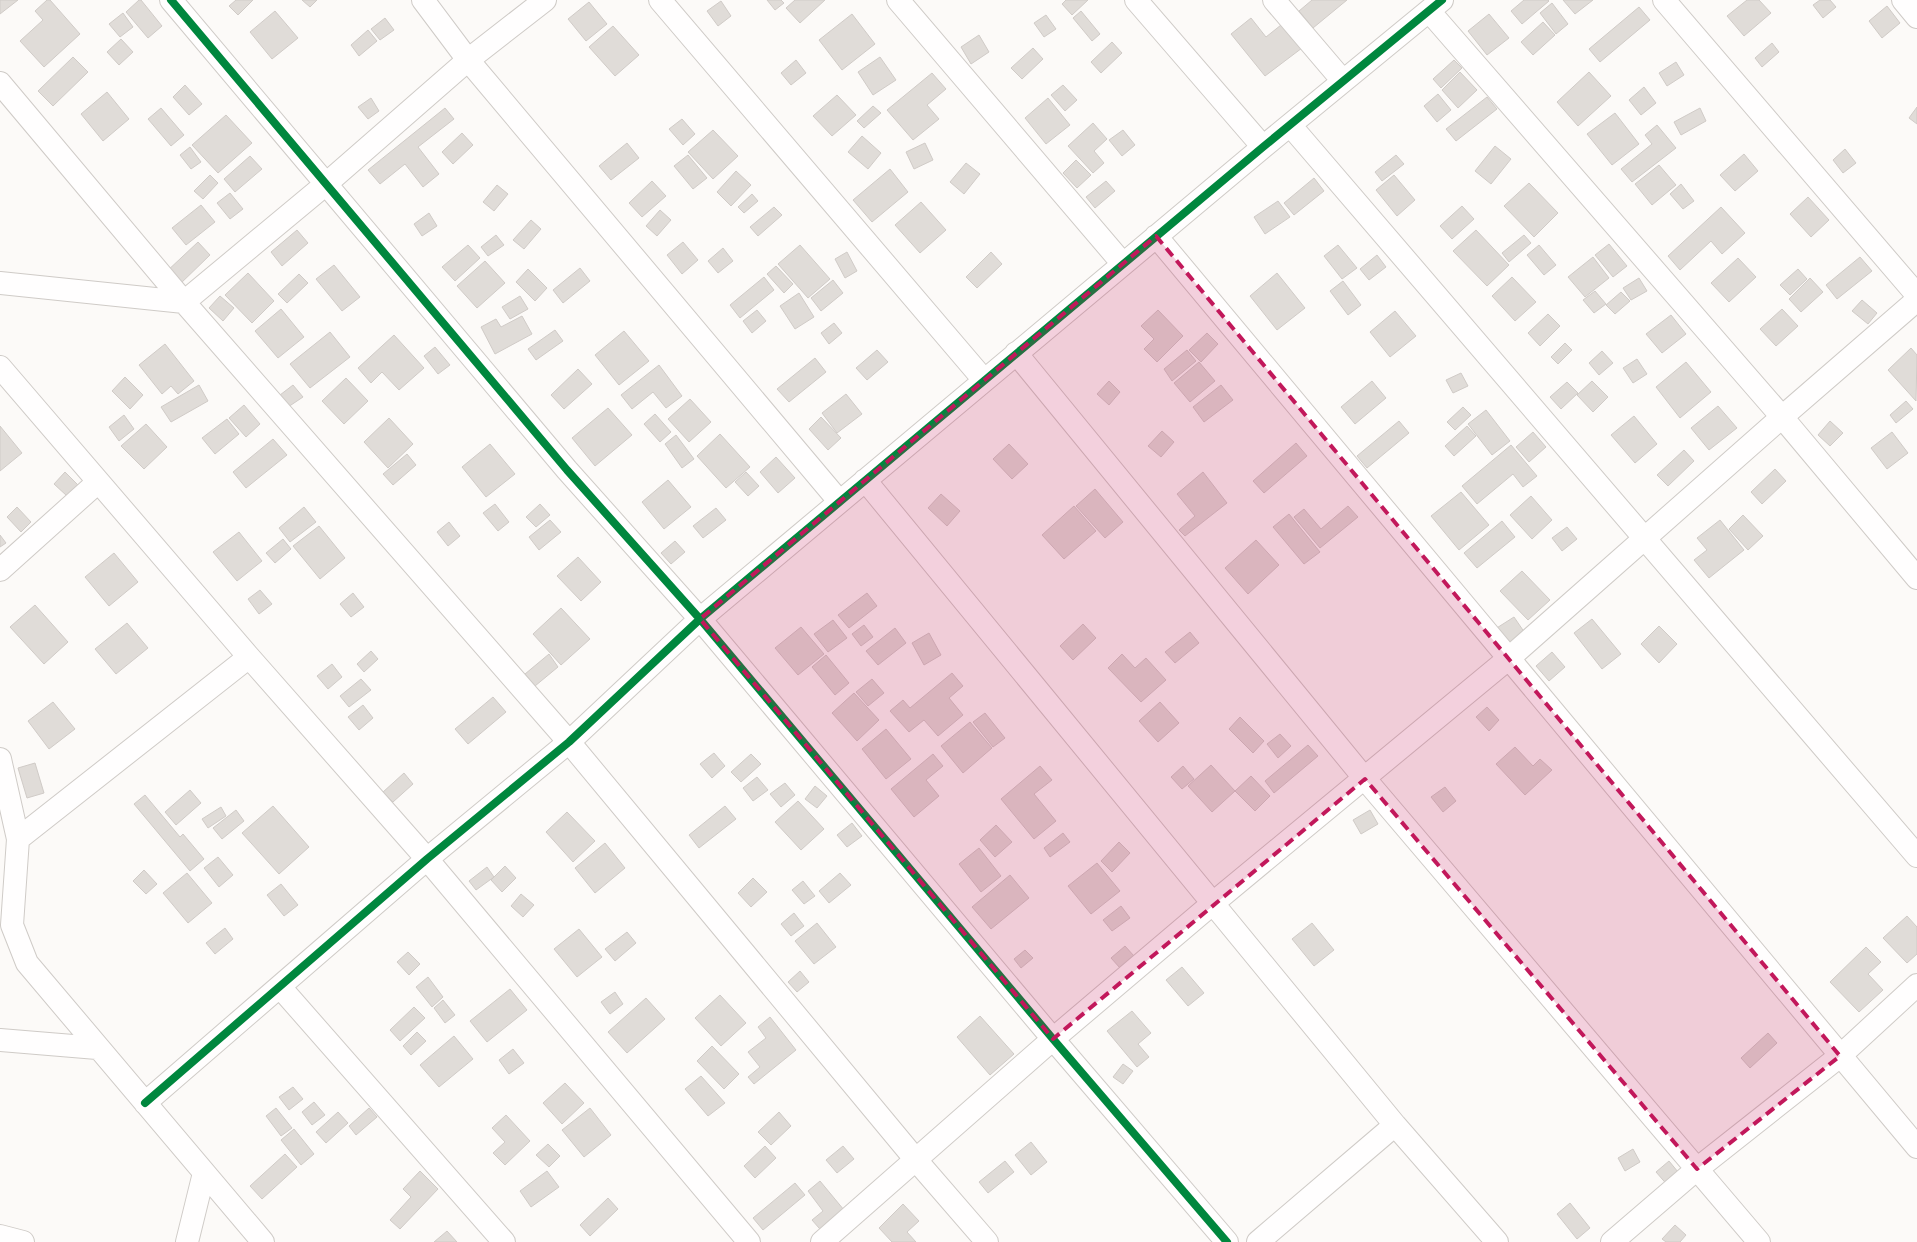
<svg xmlns="http://www.w3.org/2000/svg" width="1917" height="1242" viewBox="0 0 1917 1242" font-family="Rubik,sans-serif">
<style>
.building{fill:#e0dcd8;stroke:#d0cbc7}
.lines{fill:none;stroke-linecap:round;stroke-linejoin:round}
.minor-casing{stroke:#cfcbc7;stroke-width:24}
.minor{stroke:#fffefe;stroke-width:22}
.cycleway-casing{stroke:#fff;stroke-width:11}
.cycleway{stroke:#00873e;stroke-width:8}
.marked{fill:#c2185b;fill-opacity:0.2;stroke:#c2185b;stroke-width:4;stroke-dasharray:10 6;stroke-linejoin:round}
</style>
<rect width="100%" height="100%" fill="#fcfaf8"/>
<!-- building -->
<path class="building" d="M0,0H18L0,14Z
M47,0H50L80,34L44,67L20,41L43,20L35,11Z
M139,0H141L162,26L148,38L126,12Z
M236,0H253L238,15L229,6Z
M302,0H317L310,7Z
M767,0H781L784,3L775,10Z
M795,0H825L800,23L786,8Z
M1066,0H1088L1072,15L1062,4Z
M1312,0H1347L1313,28L1299,11Z
M1524,0H1548L1549,1L1522,24L1511,11Z
M1563,0H1593L1575,14Z
M1747,0H1759L1771,13L1744,36L1727,16Z
M1820,0H1830L1836,7L1823,18L1813,5Z
M721,1L731,16L718,26L707,11Z
M589,2L607,24L586,41L568,19Z
M1552,3L1568,24L1556,34L1540,13Z
M1887,6L1900,23L1882,38L1869,21Z
M1639,7L1650,20L1600,62L1589,49Z
M275,11L298,38L272,59L250,32Z
M1081,11L1100,34L1092,41L1073,18Z
M123,13L133,27L120,37L109,24Z
M852,14L875,44L842,70L819,40Z
M1489,14L1509,38L1487,55L1468,31Z
M1046,15L1056,29L1044,37L1034,23Z
M385,18L394,30L380,40L371,29Z
M1251,18L1266,37L1286,21L1306,45L1265,76L1231,34Z
M1543,22L1555,35L1533,55L1521,42Z
M613,26L639,55L615,76L589,47Z
M368,30L377,41L359,56L351,45Z
M979,35L989,52L971,64L961,47Z
M121,39L133,52L119,65L107,52Z
M1112,42L1122,53L1101,73L1091,62Z
M1772,43L1779,52L1762,67L1755,58Z
M1033,48L1043,59L1022,79L1011,68Z
M73,57L88,72L53,106L38,91Z
M880,57L896,80L873,95L858,72Z
M796,60L806,73L791,85L781,73Z
M1454,60L1462,68L1441,88L1433,79Z
M1676,62L1684,75L1667,86L1659,73Z
M1460,72L1477,90L1458,108L1442,90Z
M1589,72L1611,96L1578,126L1557,102Z
M932,73L946,89L927,105L939,119L913,140L887,110Z
M185,85L202,104L189,115L173,97Z
M1063,85L1077,100L1065,111L1051,95Z
M1644,87L1656,103L1641,115L1629,100Z
M107,92L129,119L103,141L81,114Z
M1438,94L1451,110L1437,122L1424,106Z
M837,95L856,115L832,136L813,116Z
M1487,97L1497,109L1456,141L1446,129Z
M371,98L379,111L368,119L358,107Z
M1048,98L1070,125L1046,144L1025,118Z
M873,106L881,113L864,128L857,121Z
M1917,107V124L1909,118Z
M161,108L184,135L171,146L148,119Z
M445,108L454,119L418,147L439,174L423,187L405,164L380,184L368,170Z
M1700,108L1706,121L1681,135L1674,122Z
M1615,113L1639,144L1612,165L1587,134Z
M226,115L252,143L218,173L192,145Z
M682,119L695,134L683,145L669,129Z
M1093,123L1107,139L1094,151L1104,163L1093,173L1068,146Z
M1657,125L1676,148L1632,182L1621,169L1652,144L1645,135Z
M713,130L738,156L713,179L688,152Z
M1123,130L1135,145L1122,156L1109,140Z
M462,133L473,145L453,164L442,152Z
M862,136L881,153L868,169L848,152Z
M627,143L639,158L611,180L599,166Z
M925,143L933,160L914,169L906,152Z
M1495,146L1511,159L1491,184L1475,171Z
M190,147L201,162L191,169L180,155Z
M1845,149L1856,163L1843,173L1833,160Z
M1744,154L1758,171L1735,191L1720,175Z
M688,155L707,178L693,189L674,166Z
M1396,155L1404,164L1382,181L1375,172Z
M250,156L262,169L235,192L224,179Z
M1076,160L1091,175L1077,188L1063,173Z
M966,163L980,174L964,194L950,182Z
M1659,165L1676,185L1652,205L1635,184Z
M890,169L908,192L872,222L853,200Z
M736,171L751,185L731,206L717,192Z
M210,175L218,183L203,199L194,191Z
M1394,175L1415,200L1397,216L1376,190Z
M1314,178L1324,191L1294,215L1284,203Z
M652,181L666,196L642,217L629,203Z
M1106,181L1115,191L1095,208L1086,197Z
M1529,183L1558,213L1534,237L1504,206Z
M1681,184L1694,201L1683,209L1670,194Z
M497,185L508,194L494,211L483,202Z
M230,193L243,209L230,219L217,203Z
M752,194L758,201L744,213L738,207Z
M1808,197L1829,220L1811,237L1790,214Z
M1278,201L1290,217L1265,234L1254,217Z
M921,202L946,230L920,253L895,225Z
M201,205L215,222L186,245L172,228Z
M1462,206L1474,219L1452,239L1440,226Z
M774,207L782,215L758,236L750,227Z
M1721,207L1745,233L1722,254L1711,241L1680,270L1668,256Z
M660,210L671,220L657,236L646,226Z
M429,213L437,226L422,236L414,224Z
M531,220L541,229L524,249L513,240Z
M297,230L308,243L282,266L271,252Z
M1476,230L1509,265L1487,286L1453,251Z
M496,235L504,245L488,256L481,247Z
M1524,235L1531,243L1509,262L1502,253Z
M198,242L210,255L178,286L165,273Z
M683,242L698,260L682,274L667,255Z
M1609,244L1627,266L1613,277L1595,255Z
M468,245L480,258L455,281L442,267Z
M800,245L830,279L808,298L778,264Z
M1338,245L1357,268L1342,279L1324,256Z
M1539,245L1556,265L1544,275L1527,255Z
M723,248L733,261L718,273L708,261Z
M847,252L857,271L845,278L835,259Z
M991,252L1002,264L977,288L966,277Z
M1377,255L1386,267L1369,280L1360,269Z
M1593,257L1609,278L1585,297L1568,277Z
M1860,257L1872,271L1837,299L1826,285Z
M1738,258L1756,277L1729,302L1711,283Z
M485,261L505,283L477,308L457,286Z
M334,265L360,297L342,311L316,279Z
M776,266L793,284L784,293L767,274Z
M580,268L590,281L563,303L553,290Z
M528,269L547,288L535,301L516,282Z
M1798,269L1807,279L1790,295L1780,285Z
M248,273L274,301L252,323L225,295Z
M1277,273L1305,308L1277,330L1250,296Z
M299,274L308,283L287,303L278,294Z
M764,277L774,290L740,318L730,305Z
M1512,277L1536,302L1515,321L1492,296Z
M1639,278L1647,291L1631,300L1623,288Z
M1810,278L1823,292L1801,312L1789,299Z
M833,280L843,293L821,311L811,298Z
M1343,281L1361,305L1348,315L1330,291Z
M1595,291L1606,304L1594,313L1583,300Z
M1621,292L1630,301L1615,314L1606,305Z
M799,293L814,317L795,329L780,306Z
M220,296L234,308L223,321L209,308Z
M520,296L528,309L510,319L502,307Z
M1862,300L1877,313L1868,324L1852,311Z
M281,309L304,337L278,358L255,331Z
M1782,309L1798,326L1776,346L1760,329Z
M757,310L766,321L752,333L743,321Z
M1158,310L1183,336L1157,362L1144,349L1154,339L1141,326Z
M1395,311L1416,336L1390,357L1370,332Z
M1548,314L1560,326L1540,346L1528,333Z
M1671,315L1686,334L1662,353L1646,334Z
M522,316L532,334L495,354L481,327L496,319L501,327Z
M834,323L842,333L829,344L821,333Z
M555,330L563,341L536,360L528,349Z
M624,331L649,361L619,385L595,355Z
M330,332L350,357L310,388L290,364Z
M1207,333L1218,344L1201,362L1189,350Z
M394,335L424,368L399,390L382,372L371,383L358,368Z
M1565,343L1572,350L1558,364L1551,357Z
M165,344L194,381L178,394L171,386L162,394L139,365Z
M435,347L450,365L438,374L424,356Z
M1911,348L1917,355L1916,401L1888,370Z
M877,350L888,362L867,380L856,368Z
M1187,350L1196,361L1172,381L1164,369Z
M1602,351L1613,363L1599,375L1589,363Z
M815,358L826,372L789,402L777,389Z
M1637,359L1647,374L1633,383L1623,368Z
M1199,362L1215,381L1190,402L1174,383Z
M1686,362L1711,392L1680,418L1656,387Z
M659,365L682,396L666,408L653,392L632,409L621,395Z
M578,369L592,384L564,409L551,395Z
M1461,373L1468,386L1453,393L1446,380Z
M125,377L143,395L130,409L112,391Z
M346,378L368,401L344,424L322,401Z
M1109,381L1120,392L1109,405L1097,394Z
M1372,381L1386,398L1355,424L1341,407Z
M1592,381L1608,397L1593,412L1577,395Z
M1567,382L1578,393L1561,409L1550,397Z
M199,385L208,401L171,422L161,407Z
M293,385L303,397L288,407L280,395Z
M1221,385L1233,400L1204,422L1193,407Z
M846,394L862,414L837,433L822,413Z
M690,399L711,422L689,442L668,419Z
M1906,401L1913,409L1896,423L1890,415Z
M244,405L260,424L246,437L229,418Z
M1718,406L1737,428L1709,450L1691,428Z
M1463,407L1471,415L1455,430L1447,422Z
M608,408L632,435L595,466L572,438Z
M1486,410L1510,441L1492,455L1468,424Z
M655,414L671,432L660,442L644,424Z
M124,415L134,429L119,441L109,427Z
M1634,416L1657,444L1635,463L1611,435Z
M821,417L841,438L828,450L809,429Z
M389,418L413,444L388,468L364,442Z
M227,419L239,434L215,454L202,438Z
M1399,421L1409,433L1367,468L1357,456Z
M1830,421L1843,433L1830,446L1818,435Z
M146,424L167,447L144,469L121,446Z
M0,426L22,453L0,471Z
M1467,426L1476,436L1454,456L1445,446Z
M1162,431L1174,442L1161,457L1148,446Z
M1533,432L1546,447L1529,462L1516,447Z
M1892,432L1908,453L1887,469L1871,448Z
M720,434L750,467L726,488L697,456Z
M676,435L694,459L682,468L665,444Z
M273,439L287,455L246,488L233,472Z
M1296,443L1307,456L1264,493L1253,481Z
M490,444L515,474L486,497L462,467Z
M1009,444L1028,464L1012,479L993,459Z
M1511,445L1537,476L1523,487L1513,474L1477,504L1462,486Z
M1684,450L1694,461L1668,486L1657,475Z
M407,454L416,465L393,485L383,474Z
M776,457L795,478L778,493L760,472Z
M1775,469L1786,481L1762,504L1751,492Z
M65,472L78,485L67,496L54,484Z
M746,472L759,486L748,496L735,482Z
M1203,472L1227,503L1185,536L1179,530L1195,516L1177,494Z
M668,480L691,507L664,529L642,502Z
M1095,489L1123,522L1105,538L1076,506Z
M1461,492L1489,525L1459,550L1431,516Z
M941,494L960,511L947,526L928,508Z
M1531,496L1552,520L1532,539L1510,515Z
M495,504L509,522L498,531L483,513Z
M540,504L550,515L536,527L526,517Z
M1074,506L1096,531L1064,559L1042,535Z
M1348,506L1358,517L1320,548L1294,517L1304,509L1321,529Z
M17,507L31,522L21,532L7,517Z
M304,507L316,522L290,542L279,528Z
M716,508L726,520L703,538L693,526Z
M1289,514L1320,552L1304,564L1273,527Z
M1743,515L1763,536L1748,550L1729,529Z
M550,520L561,532L539,550L529,537Z
M1720,520L1744,550L1709,578L1694,560L1707,550L1697,538Z
M1502,521L1515,537L1477,568L1464,553Z
M449,522L460,536L448,546L437,532Z
M319,526L345,558L320,579L293,546Z
M1567,527L1577,539L1562,551L1552,538Z
M239,532L262,561L237,581L213,552Z
M0,535L6,543L0,547Z
M283,539L291,549L275,563L266,553Z
M1256,540L1279,565L1248,594L1225,568Z
M675,541L685,552L671,564L661,553Z
M114,553L138,582L109,606L85,577Z
M578,557L601,582L581,601L557,576Z
M1522,571L1550,600L1528,620L1500,591Z
M260,590L272,604L259,614L248,599Z
M353,593L364,607L351,617L340,604Z
M867,593L877,606L849,628L838,615Z
M35,605L68,642L44,664L10,627Z
M561,608L590,639L561,665L533,634Z
M1514,617L1527,636L1505,650L1492,631Z
M1592,619L1621,654L1602,669L1574,633Z
M833,620L847,638L828,652L814,634Z
M127,623L148,648L116,674L95,649Z
M1083,624L1096,638L1073,660L1060,646Z
M864,625L873,637L861,646L852,634Z
M1659,626L1677,644L1659,663L1641,644Z
M801,627L824,654L798,675L775,648Z
M895,628L906,643L878,665L866,651Z
M1190,632L1199,643L1175,663L1165,652Z
M929,633L941,655L924,665L912,643Z
M371,651L378,659L364,672L357,664Z
M1552,652L1565,667L1549,681L1536,666Z
M549,654L558,667L535,686L525,674Z
M1122,654L1135,668L1146,658L1166,680L1141,702L1108,668Z
M826,655L849,683L835,695L812,667Z
M332,664L342,677L328,689L317,676Z
M952,673L963,686L949,698L963,715L938,736L924,720L909,732L890,711L903,700L910,708Z
M361,679L371,690L349,707L340,696Z
M872,679L884,693L868,706L856,692Z
M854,693L879,720L857,741L832,713Z
M493,697L506,712L468,744L455,729Z
M53,702L75,729L49,749L28,721Z
M1160,702L1179,723L1158,742L1139,721Z
M363,705L373,718L359,730L348,717Z
M1487,707L1499,720L1489,731L1476,717Z
M985,713L1005,738L993,747L973,722Z
M1240,717L1264,741L1253,753L1229,729Z
M970,722L992,748L963,773L941,746Z
M886,729L911,759L886,779L862,749Z
M1280,734L1291,746L1278,758L1267,744Z
M1308,745L1318,756L1274,793L1265,781Z
M1515,747L1533,766L1540,759L1552,770L1525,795L1496,764Z
M714,753L725,766L712,778L700,764Z
M751,754L761,764L741,782L731,772Z
M933,754L943,766L926,780L939,796L914,817L891,789Z
M35,763L44,793L27,798L18,768Z
M1211,765L1235,791L1212,812L1188,786Z
M1040,766L1052,780L1034,794L1056,821L1034,839L1001,799Z
M1183,766L1194,779L1182,789L1171,777Z
M404,773L413,784L393,802L383,792Z
M1251,776L1270,796L1255,811L1235,791Z
M757,777L768,790L753,801L743,788Z
M785,783L795,795L781,807L770,794Z
M815,786L827,796L817,808L805,799Z
M1445,787L1456,801L1443,812L1431,797Z
M190,790L201,803L176,825L165,812Z
M145,795L180,837L183,834L204,859L190,871L134,804Z
M798,801L824,829L801,850L775,822Z
M273,806L309,847L279,874L242,833Z
M725,806L736,819L699,848L689,835Z
M221,807L226,816L208,828L202,819Z
M236,810L244,821L222,839L213,828Z
M1370,810L1378,824L1361,834L1353,820Z
M567,812L595,841L573,862L546,832Z
M852,823L862,836L847,847L837,835Z
M996,825L1012,842L995,857L980,840Z
M1063,833L1070,842L1050,857L1044,848Z
M1119,842L1130,853L1112,872L1101,861Z
M605,843L625,868L595,893L575,868Z
M979,848L1001,876L981,892L959,864Z
M218,857L233,875L219,887L204,868Z
M1097,863L1120,891L1091,914L1068,886Z
M505,866L516,878L502,892L491,880Z
M487,867L494,877L476,890L469,881Z
M144,870L157,884L146,894L133,881Z
M187,873L212,903L188,923L163,893Z
M840,873L851,885L829,903L819,891Z
M1010,875L1029,898L991,929L972,907Z
M753,878L767,892L751,907L738,893Z
M803,881L815,896L804,904L792,890Z
M281,884L298,905L284,916L267,895Z
M521,894L534,905L523,917L511,906Z
M1121,906L1130,918L1112,931L1103,920Z
M794,913L804,926L791,936L781,924Z
M1907,916L1917,927V954L1907,963L1883,938Z
M817,923L836,947L814,964L795,941Z
M1312,923L1334,950L1314,966L1292,939Z
M225,928L233,939L215,954L206,943Z
M579,929L602,957L577,977L554,949Z
M627,932L636,943L615,961L605,949Z
M1125,946L1134,956L1120,968L1111,958Z
M1866,947L1881,962L1868,974L1883,990L1859,1012L1830,982Z
M1025,950L1033,958L1021,968L1014,959Z
M408,952L420,964L409,975L397,962Z
M1182,967L1204,993L1188,1006L1166,980Z
M800,971L809,982L797,992L788,982Z
M428,977L443,997L432,1007L416,987Z
M510,989L527,1010L487,1042L470,1021Z
M615,992L623,1004L610,1014L601,1002Z
M720,995L746,1023L721,1046L695,1018Z
M646,998L665,1019L627,1053L608,1032Z
M443,1000L455,1015L445,1023L434,1008Z
M414,1007L425,1018L400,1041L390,1030Z
M1132,1011L1151,1033L1138,1044L1149,1057L1137,1067L1107,1031Z
M980,1016L1014,1054L990,1075L957,1037Z
M770,1017L796,1050L754,1084L748,1077L760,1067L748,1052L766,1038L758,1027Z
M417,1032L426,1041L411,1055L403,1046Z
M1768,1033L1777,1043L1750,1068L1741,1058Z
M454,1036L473,1059L439,1087L420,1065Z
M712,1046L739,1074L724,1089L697,1061Z
M513,1049L524,1063L509,1074L499,1060Z
M1123,1064L1133,1071L1123,1084L1113,1077Z
M701,1076L725,1103L708,1116L685,1089Z
M565,1083L584,1103L562,1124L543,1103Z
M293,1087L303,1099L289,1110L279,1097Z
M314,1102L325,1115L312,1125L302,1112Z
M276,1108L292,1128L281,1136L266,1116Z
M369,1108L377,1117L356,1135L349,1126Z
M590,1108L611,1135L584,1157L562,1130Z
M338,1112L348,1123L326,1143L316,1132Z
M779,1112L791,1126L771,1145L758,1132Z
M506,1115L530,1141L505,1165L493,1153L505,1142L492,1128Z
M294,1129L314,1154L301,1165L281,1140Z
M1031,1142L1047,1162L1031,1175L1015,1155Z
M548,1144L560,1156L549,1167L536,1155Z
M765,1146L776,1158L755,1178L744,1166Z
M843,1146L854,1159L837,1173L826,1160Z
M1633,1149L1640,1162L1625,1171L1618,1158Z
M285,1154L297,1167L262,1199L250,1186Z
M1005,1161L1014,1172L988,1193L979,1182Z
M1669,1161L1683,1178L1670,1188L1656,1172Z
M420,1171L438,1189L400,1229L390,1220L411,1197L403,1189Z
M547,1171L559,1187L531,1207L520,1191Z
M820,1181L849,1216L826,1236L812,1220L823,1211L808,1191Z
M795,1183L805,1195L763,1230L753,1218Z
M608,1198L618,1209L590,1236L580,1225Z
M1570,1203L1590,1228L1577,1239L1557,1214Z
M903,1204L919,1221L907,1232L916,1242H892L879,1228Z
M1675,1225L1686,1235L1680,1242H1666L1662,1239Z
M447,1231L457,1242H434Z"/>
<g class="lines">
<defs>
<path id="minor" d="M171,0L567,470L700,619L1053,1039L1227,1242
M423,0L468,60L839,501
M660,0L984,380
M898,0L1123,264
M1136,0L1263,147
M1274,0L1343,81
M1664,0L1917,295
M1903,0L1917,17
M1429,11L1782,417L1917,578
M0,83L184,302L569,742L916,1160L987,1242
M1290,125L1917,856
M1156,236L1917,1147
M0,283L184,302L326,184L468,60L545,0
M1016,353L1365,779L1759,1242
M0,367L249,657L427,859L749,1242
M865,480L1395,1125L1497,1242
M0,570L98,482
M0,759L18,839L12,925L27,963L263,1242
M18,839L249,657
M280,987L504,1242
M0,1040L97,1048
M145,1103L427,859L569,742L700,619L1263,147L1442,0
M0,1236L23,1242
M187,1242L204,1173
M822,1242L1053,1039L1212,904L1508,659L1782,417L1917,300
M1258,1242L1395,1125
M1612,1242L1697,1169L1840,1056L1917,985"/>
</defs>
<!-- minor casing -->
<use href="#minor" class="minor-casing"/>
<!-- minor -->
<use href="#minor" class="minor"/>
<defs>
<path id="cycleway" d="M171,0L567,470L700,619L1053,1039L1227,1242
M145,1103L427,859L569,742L700,619L1263,147L1442,0"/>
</defs>
<!-- cycleway casing -->
<use href="#cycleway" class="cycleway-casing"/>
<!-- cycleway -->
<use href="#cycleway" class="cycleway"/>
</g>
<!-- marked area -->
<path class="marked" d="M1156,236L1840,1056L1697,1169L1365,779L1053,1039L700,619Z"/>
</svg>
